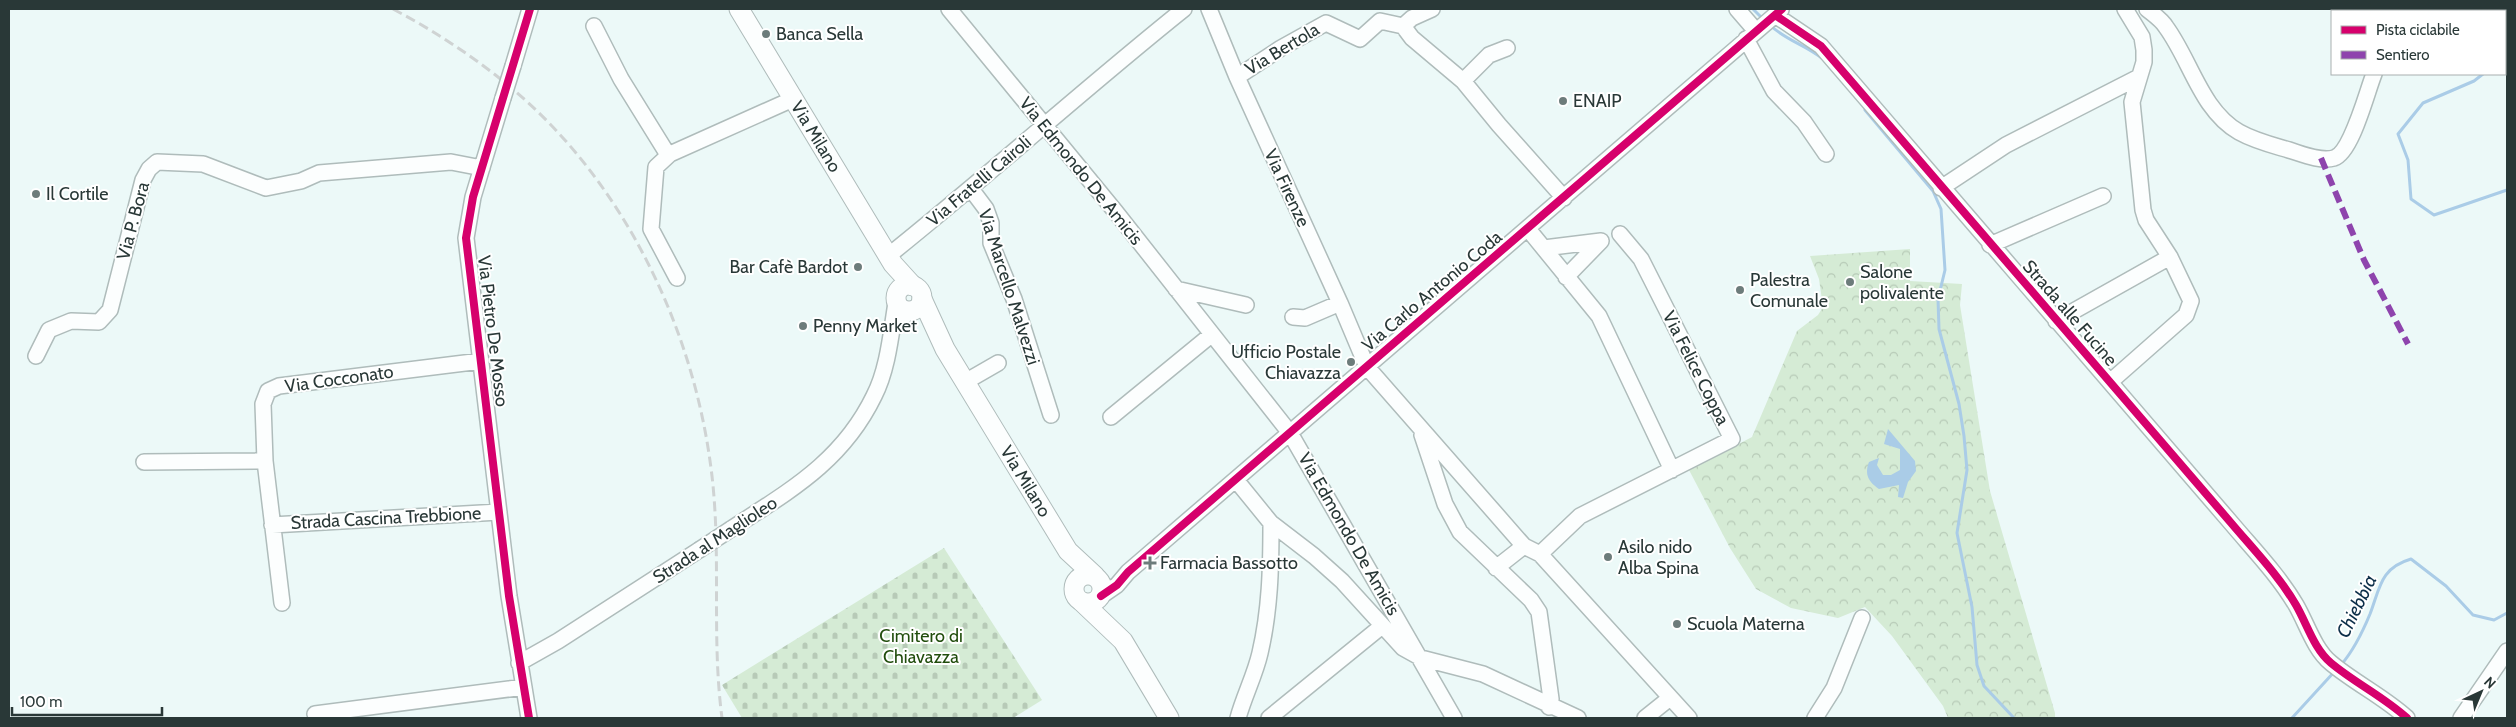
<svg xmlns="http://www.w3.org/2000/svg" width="2516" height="727" viewBox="0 0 2516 727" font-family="Cabin,sans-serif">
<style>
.cemetery{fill:url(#cemetery-stones)}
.park{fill:url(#park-crowns)}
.water{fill:#aacce7}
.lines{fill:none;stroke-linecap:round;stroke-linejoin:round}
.stream{stroke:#aacce7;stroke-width:3}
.minor-casing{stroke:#afbcbb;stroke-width:18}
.major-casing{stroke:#afbcbb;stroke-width:21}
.minor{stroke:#fcfefe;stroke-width:15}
.major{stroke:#fcfefe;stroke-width:19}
.rail{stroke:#cfd3d3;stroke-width:3;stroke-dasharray:10 5;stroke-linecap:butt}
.minor-bridge-casing{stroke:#afbcbb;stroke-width:18;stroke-linecap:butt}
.minor-bridge{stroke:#fcfefe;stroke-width:15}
.quiet{stroke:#8e44ad;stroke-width:6;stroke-dasharray:12 6;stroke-linecap:butt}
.cycleway-casing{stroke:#fff;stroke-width:11}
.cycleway{stroke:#d6006c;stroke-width:8}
.poi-dot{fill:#6d7c7b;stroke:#fff;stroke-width:2}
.labels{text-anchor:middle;stroke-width:4;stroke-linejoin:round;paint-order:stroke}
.poi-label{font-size:18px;fill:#293837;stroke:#fff;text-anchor:start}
.street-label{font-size:18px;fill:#293837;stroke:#fff}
.park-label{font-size:18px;fill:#214d0d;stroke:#fff}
.water-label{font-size:19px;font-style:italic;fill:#0d2f49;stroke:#fff}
</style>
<defs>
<pattern id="cemetery-stones" width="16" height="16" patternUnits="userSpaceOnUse" patternTransform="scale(1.25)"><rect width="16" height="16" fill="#d5ebd5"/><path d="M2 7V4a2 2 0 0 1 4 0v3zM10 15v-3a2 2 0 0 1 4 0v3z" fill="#b7cab7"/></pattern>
<pattern id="park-crowns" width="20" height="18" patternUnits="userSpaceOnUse" patternTransform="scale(1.25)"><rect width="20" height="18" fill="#d5ebd5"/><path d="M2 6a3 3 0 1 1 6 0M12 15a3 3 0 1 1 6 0" fill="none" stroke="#b7cab7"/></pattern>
</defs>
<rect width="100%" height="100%" fill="#ecf9f8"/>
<!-- cemetery -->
<path class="cemetery" d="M944,548L1042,700L1013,718H742L722,685Z"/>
<!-- park -->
<path class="park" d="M1910,249V281L1962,284L1960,305L1990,491L2055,713V718H1948L1943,706L1892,636L1865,607L1838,618L1791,608L1756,589L1730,548L1689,470L1752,437L1797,331L1818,315L1823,307L1819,279L1810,256Z"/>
<!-- water -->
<path class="water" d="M1888,429L1915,461L1916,471L1908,482L1903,498L1898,497L1899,485L1879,489C1869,482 1864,475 1869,462L1879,458L1877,465L1883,475H1891L1900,470V449L1884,444Z"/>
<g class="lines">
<!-- stream -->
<path class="stream" d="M1753,9L1763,19
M1770,25C1785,40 1806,45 1823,59
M2505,57L2507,55
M2483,74L2474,81L2423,103L2398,134L2408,160L2411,199L2434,215L2507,190
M1865,110L1933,191L1941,209L1945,270L1938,299L1939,329L1959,404L1964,436L1967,470L1957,533L1972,607L1977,665L1984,686L2014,718
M2341,665C2353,651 2363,631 2370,614C2380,588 2380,568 2411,559L2446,586L2473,615L2494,620L2507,613
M2292,718L2335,671"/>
<defs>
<path id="minor" d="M949,9L1115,211L1290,433L1454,718
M1209,9L1237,77L1340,303L1367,367L1524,546L1540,554L1689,718
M1737,9L1756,31
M2147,9C2153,14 2162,20 2166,27C2191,61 2201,110 2239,132C2255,141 2272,145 2289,150C2302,154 2321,162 2334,158C2352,152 2367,91 2374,74
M2446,11L2450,9
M1775,15L1821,46C1957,206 2096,364 2232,524C2254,550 2279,576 2296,605C2307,624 2314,649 2331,663C2355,683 2384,697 2407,718
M594,26L621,79L665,150L670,154L793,99
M1403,26L1412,38L1463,81L1499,125L1564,198
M1403,26L1412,18L1432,9
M1746,39L1774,91L1804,122L1826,154
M513,66L530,9
M1237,77L1281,48L1326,23L1360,39L1380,21L1403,26
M1463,81L1489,55L1507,48
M503,98L473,197L466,238L509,596L529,718
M670,154L656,167L651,229L677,278
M1941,188L2006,145L2139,77
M971,189L986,209L991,223V243L1014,299L1051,415
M1528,229L1599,316L1672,470
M1990,245L2103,196
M1544,248L1601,241
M888,256C988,176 1084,89 1184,9
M1566,277L1601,241
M1176,289L1246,305
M1293,317L1305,318L1340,303
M2056,321L2170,257
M892,329L908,312
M36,356L49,330L71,321L99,322L110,310L143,180L149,169L157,162L203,164L266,188L301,181L319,173L451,162L482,168
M965,382L998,363
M2110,382L2186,315L2191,301L2170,257L2146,220L2143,210L2132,102L2144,62V50L2142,37L2125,9
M1111,417L1211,335
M1422,435L1445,504L1460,532L1531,600L1539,612L1551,699L1549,707
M144,462L265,461
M1236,480L1271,523L1314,556L1342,581L1403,648L1421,658L1483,674L1578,718
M272,525L499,512
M731,529C789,491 842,462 874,396C888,369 891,333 896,303
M1540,554L1580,516L1732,439L1641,259L1620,234
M1496,568L1524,546
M1101,596L1117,585L1128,572L1781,10
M282,603L265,461L263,404L268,391L279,386L481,361
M519,663L558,641L699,550
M315,714L524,687
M1238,718C1244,696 1255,675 1260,653C1270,610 1271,568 1271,523
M1269,718L1382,626
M1645,718L1670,698
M1815,718L1834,688L1862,618
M2461,718L2507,651"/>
<g id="major">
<path id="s1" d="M739,9L893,264L913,286"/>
<circle cx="909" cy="298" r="13"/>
<path id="s2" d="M922,299L945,349L1068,551L1095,576"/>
<circle cx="1088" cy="589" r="14"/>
<path d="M1082,602L1123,641L1169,718"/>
</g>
</defs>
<!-- minor casing -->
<use href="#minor" class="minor-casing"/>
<!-- major casing -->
<use href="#major" class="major-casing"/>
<!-- minor -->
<use href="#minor" class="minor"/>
<!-- major -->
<use href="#major" class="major"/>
<!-- rail -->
<path class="rail" d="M393,9C444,36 494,70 536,110C633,203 694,336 711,468C722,551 711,635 722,718"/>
<defs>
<path id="minor-bridge" d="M503,98L513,66
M699,550L731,529"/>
</defs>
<!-- minor-bridge casing -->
<use href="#minor-bridge" class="minor-bridge-casing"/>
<!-- minor-bridge -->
<use href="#minor-bridge" class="minor-bridge"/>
<!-- quiet -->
<path class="quiet" d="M2321,158L2364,260L2408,344"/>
<defs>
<path id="cycleway" d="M1775,15L1821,46C1957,206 2096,364 2232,524C2254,550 2279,576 2296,605C2307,624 2314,649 2331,663C2355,683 2384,697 2407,718
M1101,596L1117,585L1128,572L1782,9
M529,718L509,596L466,238L473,197L530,9"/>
</defs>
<!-- cycleway casing -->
<use href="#cycleway" class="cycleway-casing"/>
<!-- cycleway -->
<use href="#cycleway" class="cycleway"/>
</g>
<!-- markers -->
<g class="poi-dot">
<circle cx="766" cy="34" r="5"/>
<circle cx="1563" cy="101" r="5"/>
<circle cx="36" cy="194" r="5"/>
<circle cx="858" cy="267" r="5"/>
<circle cx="1850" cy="282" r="5"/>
<circle cx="1740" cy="290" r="5"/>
<circle cx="803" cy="326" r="5"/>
<circle cx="1351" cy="362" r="5"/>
<circle cx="1608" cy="557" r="5"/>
<path d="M1147.5 555.5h5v5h5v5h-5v5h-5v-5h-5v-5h5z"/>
<circle cx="1677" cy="624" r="5"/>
</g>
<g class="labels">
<!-- poi labels -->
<g class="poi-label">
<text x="776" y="40">Banca Sella</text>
<text x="1573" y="107">ENAIP</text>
<text x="46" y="200">Il Cortile</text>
<text x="848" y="273" text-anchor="end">Bar Cafè Bardot</text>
<text x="1860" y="278">Salone<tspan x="1860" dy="21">polivalente</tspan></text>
<text x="1750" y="286">Palestra<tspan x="1750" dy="21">Comunale</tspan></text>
<text x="813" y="332">Penny Market</text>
<text x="1341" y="358" text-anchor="end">Ufficio Postale<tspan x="1341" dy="21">Chiavazza</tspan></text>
<text x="1618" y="553">Asilo nido<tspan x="1618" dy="21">Alba Spina</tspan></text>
<text x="1160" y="569">Farmacia Bassotto</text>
<text x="1687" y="630">Scuola Materna</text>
</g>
<!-- street labels -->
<g class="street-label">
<text transform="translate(1282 49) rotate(-31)" y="6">Via Bertola</text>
<text dy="6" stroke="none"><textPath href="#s1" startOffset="149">Via Milano</textPath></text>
<text transform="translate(1081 171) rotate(51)" y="6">Via Edmondo De Amicis</text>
<text transform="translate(979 181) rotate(-40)" y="6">Via Fratelli Cairoli</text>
<text transform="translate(1287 188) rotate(65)" y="6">Via Firenze</text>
<text transform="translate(133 221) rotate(-75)" y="6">Via P. Bora</text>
<text transform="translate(1009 287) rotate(72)" y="6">Via Marcello Malvezzi</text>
<text transform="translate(1432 291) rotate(-40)" y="6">Via Carlo Antonio Coda</text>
<text transform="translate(2070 313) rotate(49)" y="6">Strada alle Fucine</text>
<text transform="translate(493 331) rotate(83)" y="6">Via Pietro De Mosso</text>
<text transform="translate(1696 368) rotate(63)" y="6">Via Felice Coppa</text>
<text transform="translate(339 379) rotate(-8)" y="6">Via Cocconato</text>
<text dy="6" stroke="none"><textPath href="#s2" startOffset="210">Via Milano</textPath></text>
<text transform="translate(386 518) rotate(-3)" y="6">Strada Cascina Trebbione</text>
<text transform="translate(1349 534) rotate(60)" y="6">Via Edmondo De Amicis</text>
<text transform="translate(715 540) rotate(-33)" y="6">Strada al Maglioleo</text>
</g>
<!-- park labels -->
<g class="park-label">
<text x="921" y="642">Cimitero di<tspan x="921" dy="21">Chiavazza</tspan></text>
</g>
<!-- water labels -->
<g class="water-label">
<text transform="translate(2356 606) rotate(-64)" y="7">Chiebbia</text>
</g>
</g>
<!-- border -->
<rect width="2516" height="727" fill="none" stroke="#293837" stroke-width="20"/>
<!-- legend -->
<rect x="2331" y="10" width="175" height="65" fill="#ffffff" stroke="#a9afaf"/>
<rect x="2341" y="26" width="25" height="8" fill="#d6006c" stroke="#a9afaf"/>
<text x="2376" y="35" font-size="15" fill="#293837">Pista ciclabile</text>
<rect x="2341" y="51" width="25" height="8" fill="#8e44ad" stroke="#a9afaf"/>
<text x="2376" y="60" font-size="15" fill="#293837">Sentiero</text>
<!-- north arrow -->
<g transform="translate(2481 692) rotate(44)" stroke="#ffffff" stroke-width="4" paint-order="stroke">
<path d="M0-4L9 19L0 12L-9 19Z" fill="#293837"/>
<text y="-8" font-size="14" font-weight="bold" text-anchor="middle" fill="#293837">N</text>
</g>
<!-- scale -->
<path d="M12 707v8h150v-8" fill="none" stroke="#293837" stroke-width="2.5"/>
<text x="20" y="707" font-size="15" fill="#293837" stroke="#ffffff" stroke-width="4" paint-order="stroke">100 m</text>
</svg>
